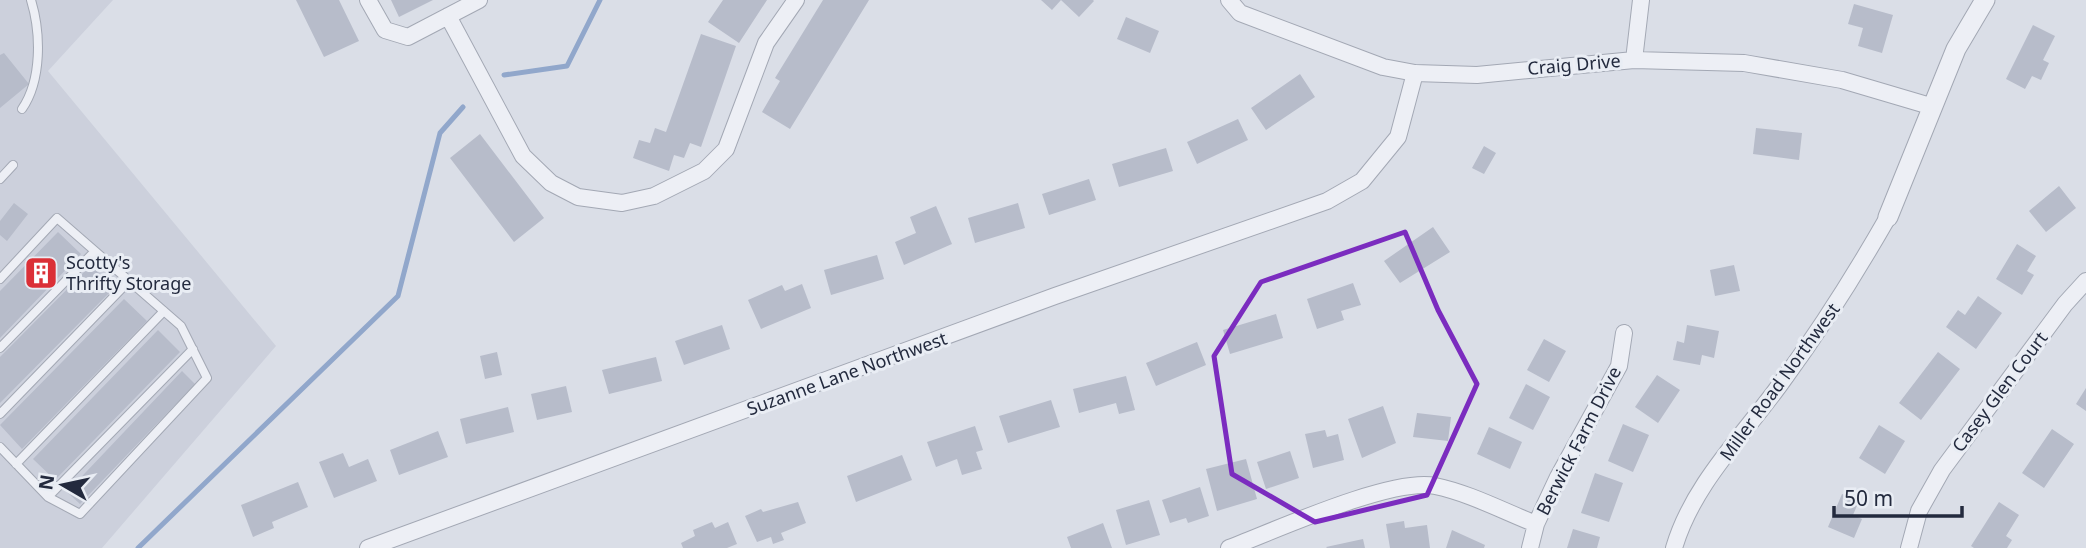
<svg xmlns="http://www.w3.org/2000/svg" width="2086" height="548" viewBox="0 0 2086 548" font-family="'Noto Sans',sans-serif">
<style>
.built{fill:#ccd0dc}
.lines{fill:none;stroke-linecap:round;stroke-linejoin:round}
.stream{stroke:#91a7cb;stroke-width:5}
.building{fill:#b7bcca}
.service-casing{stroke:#a3a8b4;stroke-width:10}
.minor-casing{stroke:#a3a8b4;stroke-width:18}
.tertiary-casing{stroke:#a3a8b4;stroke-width:21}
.service{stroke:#edeff5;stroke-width:8}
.minor{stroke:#edeff5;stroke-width:16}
.tertiary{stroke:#edeff5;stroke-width:19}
.marked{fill:none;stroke:#7b2cbf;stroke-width:5;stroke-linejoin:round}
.labels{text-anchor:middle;stroke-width:6;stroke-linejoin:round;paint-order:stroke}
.street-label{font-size:18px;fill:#232a3e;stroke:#e9edf4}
.poi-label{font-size:18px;fill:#232a3e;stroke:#e9edf4;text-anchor:start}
</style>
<rect width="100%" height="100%" fill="#dadee7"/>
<!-- built -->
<path class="built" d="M0,0H113L48,71L276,346L102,548H0Z"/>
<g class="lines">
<!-- stream -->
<path class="stream" d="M504,75L567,66L600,0
M138,548L398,296L440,133L463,107"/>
</g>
<!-- building -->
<path class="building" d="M296,0H339L359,41L324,57Z
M391,0H433L399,17Z
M723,0H767L739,43L708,22Z
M823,0H869L790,129L762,112L780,81L775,78Z
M1041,0H1093L1094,1L1079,17L1061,0L1052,10Z
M1854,4L1893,15L1882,53L1858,46L1863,28L1848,24Z
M1126,17L1159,31L1150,53L1117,39Z
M2033,25L2055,36L2043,60L2049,63L2041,80L2032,76L2025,89L2006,79Z
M701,34L736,46L701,147L690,143L684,158L674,155L669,171L633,158L639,140L650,143L655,128L666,132Z
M4,53L29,84L0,108V55Z
M1300,74L1315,97L1266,130L1251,108Z
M1238,119L1248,140L1197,164L1187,142Z
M1756,128L1802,133L1799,160L1753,154Z
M480,134L544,218L514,242L450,158Z
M1484,146L1496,153L1484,174L1472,168Z
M1166,148L1173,171L1119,187L1112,164Z
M1089,179L1096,200L1049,215L1042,194Z
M2059,186L2076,208L2046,232L2029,211Z
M14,203L28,214L7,241L0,235V221Z
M1018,203L1025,228L975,243L968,218Z
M936,206L952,244L904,265L895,242L916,233L910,217Z
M1433,227L1450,252L1400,283L1384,261Z
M58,232L81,254L0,338V291Z
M2017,244L2036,256L2027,271L2034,275L2022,295L1996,279Z
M877,255L884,279L831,295L824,270Z
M91,265L114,288L0,403V357Z
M1734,265L1740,291L1715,296L1710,270Z
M1353,283L1361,305L1341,311L1344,320L1317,329L1307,299Z
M802,284L811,308L761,329L748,300L782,285L785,291Z
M1978,296L2002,313L1976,349L1946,327L1958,310L1965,315Z
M124,299L147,321L22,449L0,425Z
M1276,314L1283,338L1230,354L1223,330Z
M722,325L730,349L684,365L675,341Z
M1687,325L1719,331L1714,358L1702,355L1700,365L1673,360L1677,341L1684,343Z
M158,330L180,352L55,480L33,459Z
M1544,339L1566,351L1549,382L1527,370Z
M1197,342L1206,365L1156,386L1146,363Z
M497,352L502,375L485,379L480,356Z
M1938,352L1960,369L1921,420L1899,403Z
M656,357L662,381L609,394L602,370Z
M182,371L195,384L80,504L67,492Z
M1657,375L1680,390L1658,423L1635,407Z
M1126,376L1135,410L1119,414L1116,403L1079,413L1073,389Z
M1526,384L1550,397L1533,430L1509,418Z
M566,386L572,412L537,420L531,394Z
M2086,388V411L2076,404Z
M1051,400L1060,427L1008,443L999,416Z
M1383,406L1396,443L1362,458L1348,419Z
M508,407L514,432L466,444L460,419Z
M1417,413L1451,417L1448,441L1413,437Z
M1623,424L1649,435L1633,472L1608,461Z
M1879,425L1905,441L1885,474L1859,458Z
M975,426L983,450L976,452L982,469L962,475L957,459L936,467L927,442Z
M1489,427L1522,442L1510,469L1477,454Z
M2052,429L2074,444L2044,488L2022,473Z
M1325,430L1327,437L1338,434L1344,460L1313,468L1305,434Z
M438,431L448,457L399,475L390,450Z
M1290,451L1299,478L1266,489L1257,462Z
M343,453L349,467L368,459L377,481L334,498L319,462Z
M902,455L912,480L856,502L847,476Z
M1246,459L1257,499L1217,511L1206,469Z
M1595,473L1623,483L1609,522L1581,513Z
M298,482L308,507L272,522L274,528L253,537L241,505Z
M1200,487L1209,516L1188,523L1186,518L1170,523L1162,500Z
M1842,494L1859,501L1853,515L1862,519L1854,538L1828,527Z
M1149,500L1160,535L1126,545L1116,510Z
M798,502L806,523L781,533L784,540L773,544L771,537L757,542L745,516L761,509L763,512Z
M1999,502L2019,515L2006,536L2012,540L2007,548H1974L1971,546Z
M1404,521L1405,528L1427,525L1430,548H1390L1386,524Z
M712,522L715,528L728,522L737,544L727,548H683L681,543L695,536L693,530Z
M1103,523L1112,548H1071L1067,537Z
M1573,529L1600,537L1597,548H1567Z
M1452,530L1485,545L1484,548H1446Z
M1363,539L1365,548H1327L1326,547Z"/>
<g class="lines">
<defs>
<path id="service" d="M22,109C42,80 41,33 31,0
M0,179L13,165
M0,279L57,218L181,326L207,378L80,514L48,497L0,447
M0,348L95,251
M0,414L129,281
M16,464L164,311
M48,497L193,349"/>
<path id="minor" d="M368,0L385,30L408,37L479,0
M1229,0L1240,13L1383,67L1415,73L1477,75L1634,60L1744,63L1842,80L1930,106
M448,16L523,156L551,183L578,197L622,203L654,196L704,171L726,149L766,43L796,0
M1634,60L1641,0
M368,548L1055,296L1327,201L1362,181L1398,137L1415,73
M1229,548C1274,531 1392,477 1435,486C1469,493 1503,511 1536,524
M1530,548L1536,524L1558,477L1619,366L1624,333
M1674,548C1693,483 1746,433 1784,379C1822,327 1856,273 1888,217
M1909,548L1919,511L1942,470L2065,304L2086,281"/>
<path id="tertiary" d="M1888,217L1956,49L1985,0"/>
</defs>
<!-- service casing -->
<use href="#service" class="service-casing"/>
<!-- minor casing -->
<use href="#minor" class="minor-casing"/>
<!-- tertiary casing -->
<use href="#tertiary" class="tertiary-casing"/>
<!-- service -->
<use href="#service" class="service"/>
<!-- minor -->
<use href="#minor" class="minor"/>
<!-- tertiary -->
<use href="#tertiary" class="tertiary"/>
</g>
<!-- marked area -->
<path class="marked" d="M1405,232L1438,310L1477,384L1427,495L1315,522L1232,474L1214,356L1261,282Z"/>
<!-- icons -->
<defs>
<symbol id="building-square" viewBox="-11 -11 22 22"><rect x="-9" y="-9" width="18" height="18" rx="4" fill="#db3037" stroke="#e9edf4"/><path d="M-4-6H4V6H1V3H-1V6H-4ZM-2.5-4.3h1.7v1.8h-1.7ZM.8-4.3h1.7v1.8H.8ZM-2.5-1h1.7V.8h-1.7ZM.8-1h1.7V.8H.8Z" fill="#fff"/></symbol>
</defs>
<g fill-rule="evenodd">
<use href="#building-square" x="22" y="254" width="38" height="38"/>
</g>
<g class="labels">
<!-- street labels -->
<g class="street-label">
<text transform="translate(1574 65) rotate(-5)" y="6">Craig Drive</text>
<text transform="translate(847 374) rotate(-20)" y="6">Suzanne Lane Northwest</text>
<text transform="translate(1780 382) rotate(-54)" y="6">Miller Road Northwest</text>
<text transform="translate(2000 392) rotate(-53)" y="6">Casey Glen Court</text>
<text transform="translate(1579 441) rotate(-63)" y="6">Berwick Farm Drive</text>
</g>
<!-- poi labels -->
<g class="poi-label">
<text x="66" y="269">Scotty's<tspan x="66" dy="21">Thrifty Storage</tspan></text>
</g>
</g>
<!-- north arrow -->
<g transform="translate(63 485) rotate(279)" stroke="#e9edf4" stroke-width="5" paint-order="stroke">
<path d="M0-5L12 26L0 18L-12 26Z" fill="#232a3e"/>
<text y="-10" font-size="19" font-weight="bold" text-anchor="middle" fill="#232a3e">N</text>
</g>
<!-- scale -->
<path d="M1834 506v10h128v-10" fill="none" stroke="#232a3e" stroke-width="3.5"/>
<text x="1844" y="506" font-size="21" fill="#232a3e" stroke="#e9edf4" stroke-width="5" paint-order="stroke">50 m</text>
</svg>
